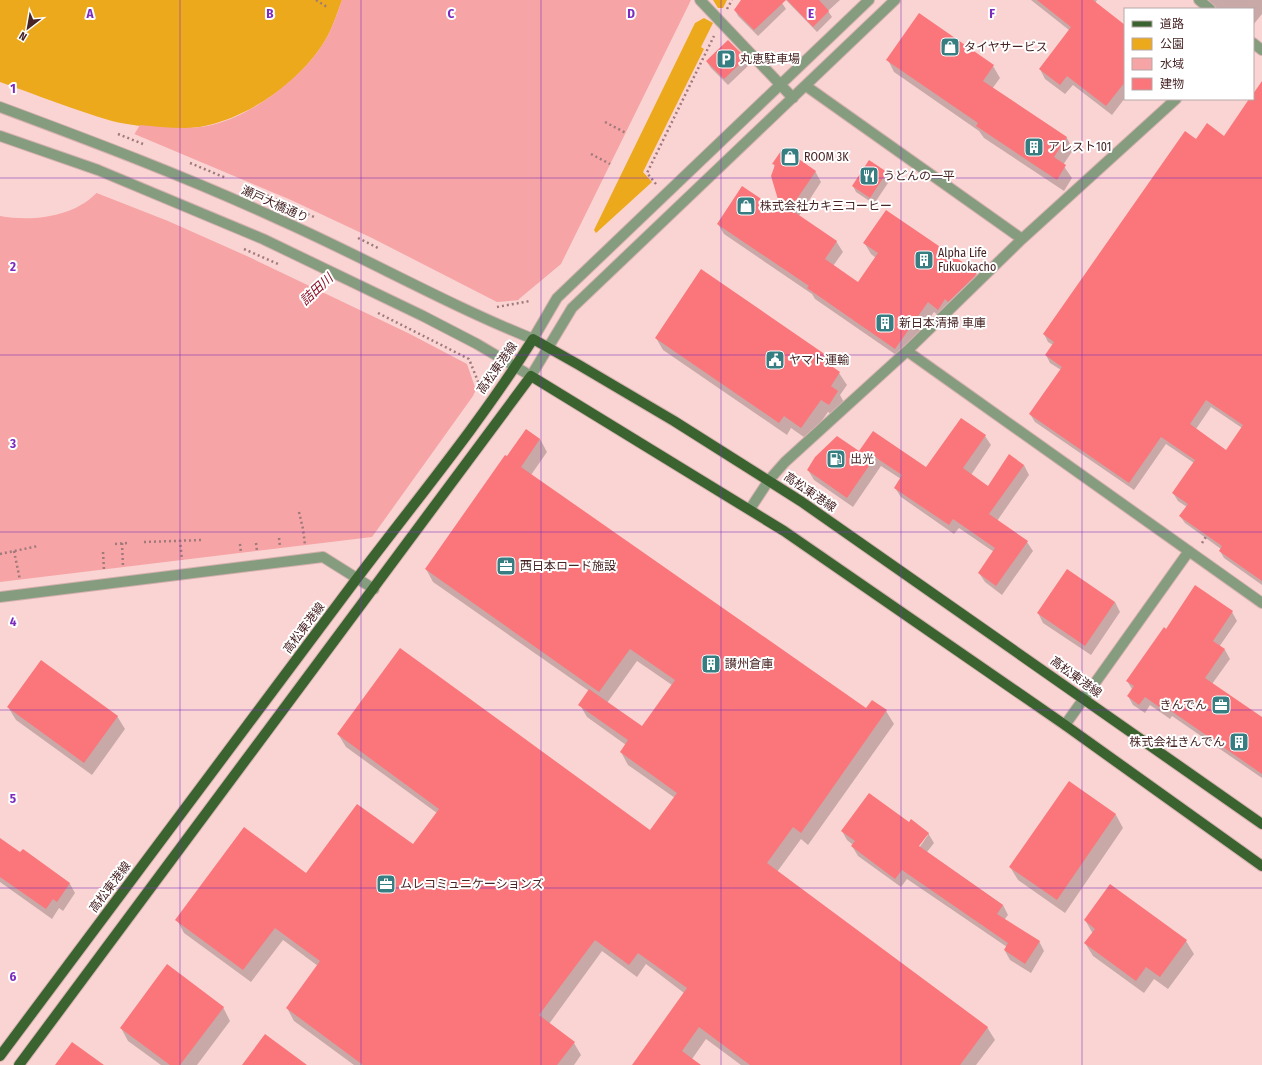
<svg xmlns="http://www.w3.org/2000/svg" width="1262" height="1065" viewBox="0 0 1262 1065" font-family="'Fira Sans Condensed','Noto Sans JP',sans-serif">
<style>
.green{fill:#eca91c}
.water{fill:#f6a4a5}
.pier{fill:#fad4d3}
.shadow{fill:#0003;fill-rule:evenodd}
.building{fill:#fa767b;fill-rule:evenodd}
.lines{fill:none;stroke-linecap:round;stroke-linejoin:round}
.minor-casing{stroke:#d6b1b0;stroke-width:12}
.major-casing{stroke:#d6b1b0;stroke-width:12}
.path{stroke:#9f7a7a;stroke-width:2.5;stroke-dasharray:2 3;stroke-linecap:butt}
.minor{stroke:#859c7f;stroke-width:10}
.major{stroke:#3a632f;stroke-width:10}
.grid{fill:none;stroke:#7b2cbf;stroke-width:1;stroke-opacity:0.55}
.labels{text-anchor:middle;stroke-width:4;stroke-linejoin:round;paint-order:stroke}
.poi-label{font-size:12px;fill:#482425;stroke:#fff;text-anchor:start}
.street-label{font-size:12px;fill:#482425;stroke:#fff}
.water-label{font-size:13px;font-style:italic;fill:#8b1126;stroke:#fff}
.grid-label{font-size:13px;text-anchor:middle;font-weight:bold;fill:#7b2cbf;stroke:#fff;stroke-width:4;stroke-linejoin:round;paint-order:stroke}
</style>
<rect width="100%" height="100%" fill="#fad4d3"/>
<!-- green -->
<path class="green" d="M0,0H342C336,16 331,33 321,47C296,84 252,114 209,125C185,132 136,127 112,121C74,110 37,95 0,82Z
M713,0H727L723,8H718Z
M704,18L713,23L701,47L704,49L643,172L652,182L596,233L594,230L695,23Z"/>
<!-- water -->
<path class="water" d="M342,0H691L561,264L519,299L473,396L372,537L0,582V216C32,222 77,217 99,190C105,184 108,176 112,169C122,154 131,140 140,125C162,127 185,130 207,126C247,119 298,81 321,47C331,33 336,16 342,0Z"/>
<!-- pier -->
<path class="pier" d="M132,133L291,200L372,238L497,302L521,300L477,393L467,364L410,334L249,257L168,221L94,192L98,189Z"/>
<!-- shadow -->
<path class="shadow" d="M742,0H780L786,9L758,36L738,16L735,10Z
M786,0H840L828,11L832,17L817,32Z
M1031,0H1097L1095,3L1125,26V98L1112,115L1073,85L1065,94L1045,79L1040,69L1069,30Z
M1207,0H1262V14L1253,25V9H1218Z
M919,15L993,66L1000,78L992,89L1067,138L1073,150L1063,165L1072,178L1064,191L984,138L979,131L894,72L888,60Z
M745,58L749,65L728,85L711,68L707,62Z
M1253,95H1262V585L1224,558L1220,551L1221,549L1185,523L1180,516L1187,507L1178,501L1173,493L1194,463L1166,444L1134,490L1035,422L1030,414L1061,370L1050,363L1046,355L1053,345L1048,342L1044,334L1197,140L1224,137L1250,99H1253ZM1211,407L1242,428L1227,451L1196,429Z
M869,162L886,173L890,180L874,204L856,192L853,186Z
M774,164L815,171L821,182L799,216L836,241L843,252L833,266L858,284L876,258L871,254L865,244L976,273L982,283L955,312L951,309L944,320L934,312L902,359L815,299L812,294L724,234L718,224L783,215Z
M656,338L825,356L832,368L839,373L847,385L840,395L845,404L836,417L828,412L808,440L791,428L787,435L663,350Z
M961,419L985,436L991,445L971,475L988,487L1024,465L1029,475L997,521L1027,542L1033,551L1002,595L985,582L979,573L994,552L959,528L954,534L901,497L895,488L901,479L881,466L853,507L814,480L808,470L859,453L927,469Z
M526,430L540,439L547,452L531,475L866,709L886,711L894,724L808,845L801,839L777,872L987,1027L995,1040L976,1065H741L706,1039L692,1059L699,1065H633L684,993L646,964L637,977L602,951L549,1024L574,1043L581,1055L574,1065H354L294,1021L287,1008L318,966L283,940L251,982L184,933L177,920L306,874L413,846L437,813L346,747L338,734L651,832L675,798L628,765L621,752L626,745L587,717L580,705L589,691L433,582L426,569ZM637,661L672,685L643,728L607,703Z
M1115,602L1120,612L1091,655L1043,623L1038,613Z
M1232,612L1237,621L1219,647L1225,650L1230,659L1212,684L1262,719V778L1172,716L1170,719L1150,705L1145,713L1133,705L1128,696L1132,689L1127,681L1167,630Z
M8,707L117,716L125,729L92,775L16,720Z
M1069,783L1116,815L1123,828L1065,913L1018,880L1010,867Z
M909,823L928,833L934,843L927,852L1003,905L1008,915L1004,920L1039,941L1044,951L1031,973L1010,960L1005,951L1007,947L907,879L901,887L858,856L852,846L853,845L847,840L842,831ZM926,835H928L917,851L916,849Z
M0,839L21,854L23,850L70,884L75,893L63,911L59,908L52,919L0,882Z
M1085,920L1186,941L1194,954L1168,989L1154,979L1144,993L1093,956L1085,943L1093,934Z
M223,1007L230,1021L197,1065H161L128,1041L121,1028Z"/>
<!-- building -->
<path class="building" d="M741,0H786L754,30L734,10Z
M787,0H819L829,11L813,27Z
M1037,0H1093L1125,25V82L1106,106L1067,76L1060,85L1039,69L1071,27Z
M919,13L994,65L983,81L1067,137L1054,157L1066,165L1057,180L976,126L978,123L886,60Z
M728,40L746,58L724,79L706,61Z
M1262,81V581L1219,551L1222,546L1179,516L1188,504L1172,493L1195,460L1161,437L1129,483L1029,414L1062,367L1045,355L1054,342L1043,334L1185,131L1196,139L1207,123L1224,136L1249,99H1253V94ZM1206,400L1243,425L1226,450L1190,424Z
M783,148L816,171L790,209L837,241L825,259L858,282L878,253L863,243L886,210L977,272L974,277L948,302L945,299L938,310L928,302L895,349L807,288L809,286L717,224L742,186L782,213L771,176L775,165L772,164Z
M869,160L887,172L870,198L852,186Z
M701,269L826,355L823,360L840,372L831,386L838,391L829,405L821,400L801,428L784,416L779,423L655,338Z
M961,418L986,435L963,468L988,486L1009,454L1024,465L989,514L1028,541L996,586L978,573L995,548L953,519L949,525L894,488L902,475L875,457L847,498L807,470L815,457L837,436L859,451L873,431L926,467Z
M526,429L540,439L521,467L866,708L872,700L887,710L801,833L793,827L767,863L988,1027L960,1065H750L699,1027L682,1051L701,1065H632L687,988L638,953L629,965L595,940L539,1015L575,1042L557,1065H363L286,1008L320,961L275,928L243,970L175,920L244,827L306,873L357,804L413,844L439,809L337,734L400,648L650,830L677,793L620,752L628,740L578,705L589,689L642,726L675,680L630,649L599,692L425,569L505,455L507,456Z
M1067,569L1115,602L1085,646L1037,613Z
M1195,585L1233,611L1213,641L1225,649L1205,678L1262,717V774L1167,708L1165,711L1145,697L1139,705L1127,696L1134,686L1126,681L1164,627L1166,629Z
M41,660L118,716L84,763L7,707Z
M1069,781L1116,814L1057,900L1009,867Z
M869,793L909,822L911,819L929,833L919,846L1003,905L997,914L1040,941L1025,964L1004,950L1008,943L902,870L895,879L851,846L855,841L841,831Z
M0,838L20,852L23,849L70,883L57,902L53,899L46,909L0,877Z
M1110,884L1187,940L1160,977L1146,967L1136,981L1084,943L1095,929L1084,920Z
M167,964L224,1007L180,1065H170L120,1028Z
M265,1034L307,1065H242Z
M72,1042L104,1065H55Z"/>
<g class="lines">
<defs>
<path id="minor" d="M700,0L793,98
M1199,0L1210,9
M1253,43L1262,50
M806,86L1022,239
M0,107C94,142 187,177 278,219C364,257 446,304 533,339L557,298L869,0
M0,136L98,170L263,239L423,316L477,344L531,376L572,308L895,0
M907,351L1262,603
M750,509L769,480L785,462L907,351L1022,239L1176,99
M0,597L323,557L374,589
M1065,725L1189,551"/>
<path id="major" d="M0,1056C117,899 235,742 352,585C413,504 479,425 533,339L579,365L674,421L802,502L1262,824
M19,1065L531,376L784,531L1065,725L1262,866"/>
</defs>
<!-- minor casing -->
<use href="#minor" class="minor-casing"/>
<!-- major casing -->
<use href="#major" class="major-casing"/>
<!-- path -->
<path class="path" d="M316,0L327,7
M727,9L732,0
M605,122L626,133
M118,134L143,144
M591,154L610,164
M190,163L226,178
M656,184L647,173L714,36
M253,189L314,217
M358,238L380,249
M244,249L278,264
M497,307L530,301
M378,313L469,359L481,389
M299,512L303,529L305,545
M279,538L280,547
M180,540L182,560
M144,542L202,540
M122,543L123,567
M256,543L257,551
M1202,543L1207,535
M115,544L127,543
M240,544L241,553
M14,551L20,580
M103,552L104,570
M0,554L38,546"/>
<!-- minor -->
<use href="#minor" class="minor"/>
<!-- major -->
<use href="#major" class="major"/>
</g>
<!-- grid -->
<path class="grid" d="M180,0V1065M361,0V1065M541,0V1065M721,0V1065M901,0V1065M1082,0V1065M0,178H1262M0,355H1262M0,532H1262M0,710H1262M0,888H1262"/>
<!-- icons -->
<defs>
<symbol id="shop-square" viewBox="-11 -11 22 22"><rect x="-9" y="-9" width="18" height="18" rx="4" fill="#367e82" stroke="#fff"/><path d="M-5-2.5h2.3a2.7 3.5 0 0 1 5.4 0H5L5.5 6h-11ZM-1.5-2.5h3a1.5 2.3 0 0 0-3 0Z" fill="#fff"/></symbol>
<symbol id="parking-square" viewBox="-11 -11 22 22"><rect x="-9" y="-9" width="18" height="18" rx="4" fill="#367e82" stroke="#fff"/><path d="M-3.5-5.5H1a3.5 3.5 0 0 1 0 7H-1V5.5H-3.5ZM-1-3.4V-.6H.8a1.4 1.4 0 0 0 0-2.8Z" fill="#fff"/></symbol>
<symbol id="building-square" viewBox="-11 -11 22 22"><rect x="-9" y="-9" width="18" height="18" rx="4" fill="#367e82" stroke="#fff"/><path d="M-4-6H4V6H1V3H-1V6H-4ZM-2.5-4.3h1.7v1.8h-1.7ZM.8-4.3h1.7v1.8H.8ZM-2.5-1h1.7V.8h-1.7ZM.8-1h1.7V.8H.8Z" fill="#fff"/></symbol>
<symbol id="restaurant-square" viewBox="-11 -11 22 22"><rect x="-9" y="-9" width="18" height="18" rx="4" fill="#367e82" stroke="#fff"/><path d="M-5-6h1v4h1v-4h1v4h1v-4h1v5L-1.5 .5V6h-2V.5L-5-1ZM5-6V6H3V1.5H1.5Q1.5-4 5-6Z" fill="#fff"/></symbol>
<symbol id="civic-square" viewBox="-11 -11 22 22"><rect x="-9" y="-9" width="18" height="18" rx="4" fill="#367e82" stroke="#fff"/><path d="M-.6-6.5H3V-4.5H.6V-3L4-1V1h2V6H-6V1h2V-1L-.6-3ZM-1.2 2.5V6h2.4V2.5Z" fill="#fff"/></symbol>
<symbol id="fuel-square" viewBox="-11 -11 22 22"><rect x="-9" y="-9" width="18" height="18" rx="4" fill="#367e82" stroke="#fff"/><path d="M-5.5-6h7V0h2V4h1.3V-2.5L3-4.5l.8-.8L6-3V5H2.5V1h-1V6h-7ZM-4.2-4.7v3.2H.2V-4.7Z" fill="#fff"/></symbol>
<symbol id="office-square" viewBox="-11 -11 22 22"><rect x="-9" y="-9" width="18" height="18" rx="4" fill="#367e82" stroke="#fff"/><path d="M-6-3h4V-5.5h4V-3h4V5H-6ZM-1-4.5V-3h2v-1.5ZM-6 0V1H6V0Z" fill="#fff"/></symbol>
</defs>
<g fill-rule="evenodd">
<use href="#shop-square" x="939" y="36" width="22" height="22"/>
<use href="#parking-square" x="715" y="48" width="22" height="22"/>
<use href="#building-square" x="1023" y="136" width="22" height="22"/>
<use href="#shop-square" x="779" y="146" width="22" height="22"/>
<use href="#restaurant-square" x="858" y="165" width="22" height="22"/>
<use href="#shop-square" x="735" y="195" width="22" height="22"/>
<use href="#building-square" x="913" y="249" width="22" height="22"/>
<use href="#building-square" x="874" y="312" width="22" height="22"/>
<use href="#civic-square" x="764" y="349" width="22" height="22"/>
<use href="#fuel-square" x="825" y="448" width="22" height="22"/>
<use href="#office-square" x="495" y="555" width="22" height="22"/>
<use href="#building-square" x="700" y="653" width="22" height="22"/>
<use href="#office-square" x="1210" y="694" width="22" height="22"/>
<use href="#building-square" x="1228" y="731" width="22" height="22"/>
<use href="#office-square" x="375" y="873" width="22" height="22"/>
</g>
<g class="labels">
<!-- poi labels -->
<g class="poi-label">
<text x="964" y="51">タイヤサービス</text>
<text x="740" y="63">丸恵駐車場</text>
<text x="1048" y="151">アレスト101</text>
<text x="804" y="161">ROOM 3K</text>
<text x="883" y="180">うどんの一平</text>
<text x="760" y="210">株式会社カキ三コーヒー</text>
<text x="938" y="257">Alpha Life<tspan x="938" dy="14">Fukuokacho</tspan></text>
<text x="899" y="327">新日本清掃 車庫</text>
<text x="789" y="364">ヤマト運輸</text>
<text x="850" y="463">出光</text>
<text x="520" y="570">西日本ロード施設</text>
<text x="725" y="668">讃州倉庫</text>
<text x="1207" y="709" text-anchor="end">きんでん</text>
<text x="1225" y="746" text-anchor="end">株式会社きんでん</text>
<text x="400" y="888">ムレコミュニケーションズ</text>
</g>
<!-- street labels -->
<g class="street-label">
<text transform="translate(275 204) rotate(24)" y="4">瀬戸大橋通り</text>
<text transform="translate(497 368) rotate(-55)" y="4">高松東港線</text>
<text transform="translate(810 492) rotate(34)" y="4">高松東港線</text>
<text transform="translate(304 628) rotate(-53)" y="4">高松東港線</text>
<text transform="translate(1076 677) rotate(36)" y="4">高松東港線</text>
<text transform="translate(110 887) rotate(-53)" y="4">高松東港線</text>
</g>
<!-- water labels -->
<g class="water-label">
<text transform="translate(316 289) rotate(-43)" y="5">詰田川</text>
</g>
</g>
<g class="grid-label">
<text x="90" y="18">A</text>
<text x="270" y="18">B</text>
<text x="451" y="18">C</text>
<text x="631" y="18">D</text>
<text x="811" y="18">E</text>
<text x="992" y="18">F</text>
<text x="13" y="93">1</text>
<text x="13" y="271">2</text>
<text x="13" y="448">3</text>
<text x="13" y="626">4</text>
<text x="13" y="803">5</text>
<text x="13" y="981">6</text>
</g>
<!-- legend -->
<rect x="1124" y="8" width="130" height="92" fill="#ffffff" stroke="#b6a7a8"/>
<rect x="1132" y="21" width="20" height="6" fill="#3a632f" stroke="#b6a7a8"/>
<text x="1160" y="28" font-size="12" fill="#482425">道路</text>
<rect x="1132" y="38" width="20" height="12" fill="#eca91c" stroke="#b6a7a8"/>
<text x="1160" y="48" font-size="12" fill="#482425">公園</text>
<rect x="1132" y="58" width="20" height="12" fill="#f6a4a5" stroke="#b6a7a8"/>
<text x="1160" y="68" font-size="12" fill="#482425">水域</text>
<rect x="1132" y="78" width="20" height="12" fill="#fa767b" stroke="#b6a7a8"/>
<text x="1160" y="88" font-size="12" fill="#482425">建物</text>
<!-- north arrow -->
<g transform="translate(28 28) rotate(211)" stroke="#ffffff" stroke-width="3" paint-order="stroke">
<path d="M0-3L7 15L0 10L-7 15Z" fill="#482425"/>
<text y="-6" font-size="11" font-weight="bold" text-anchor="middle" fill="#482425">N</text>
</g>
</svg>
